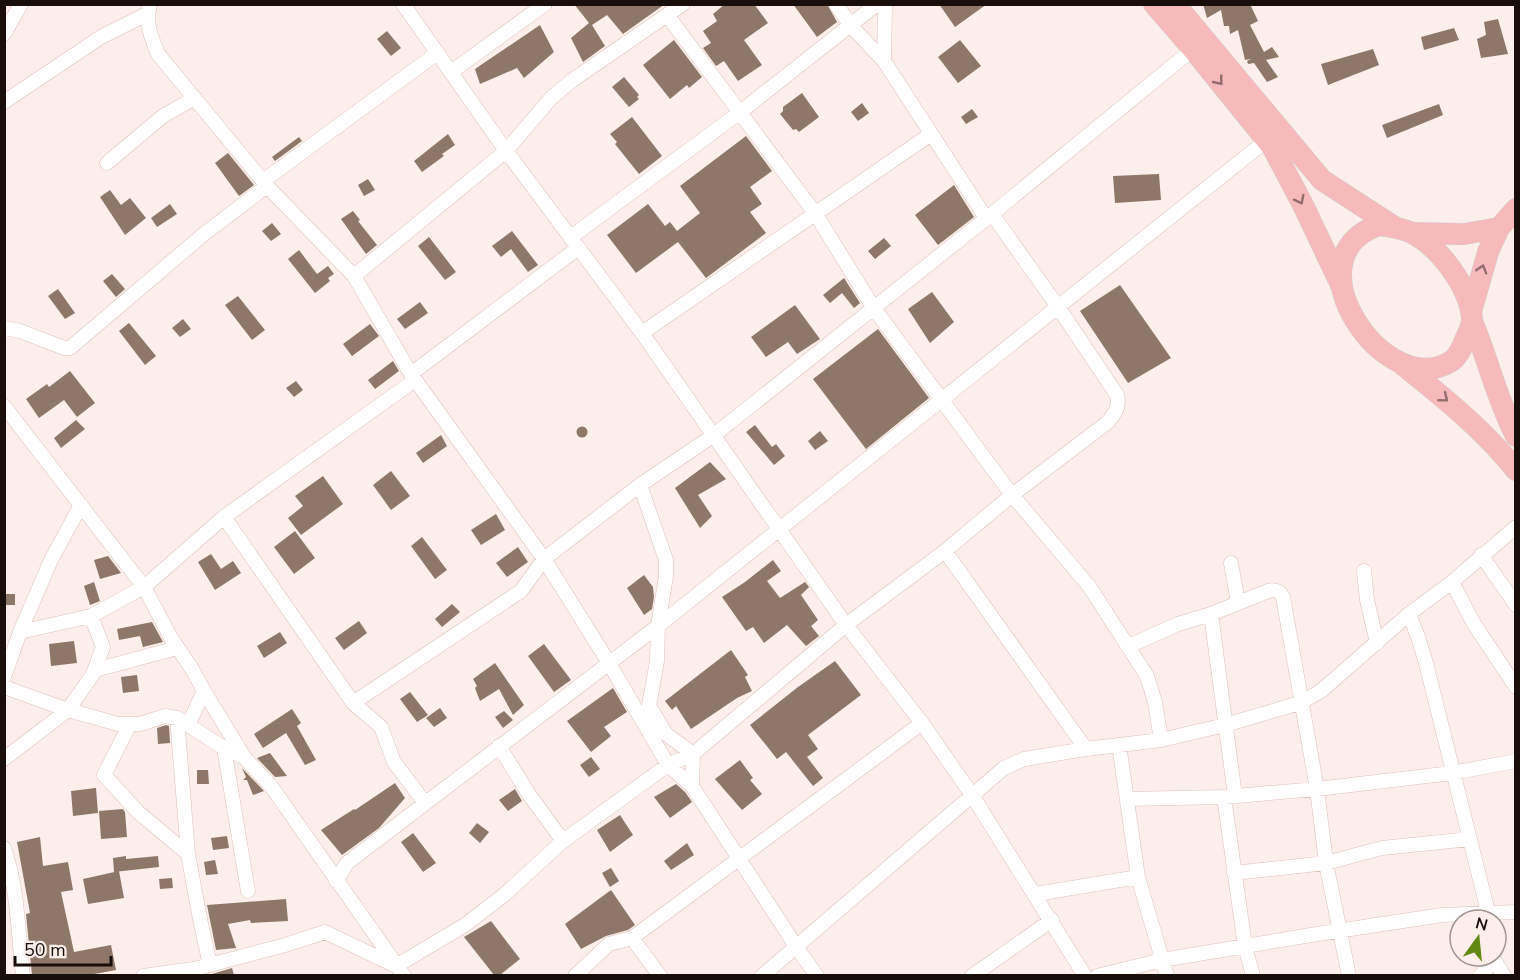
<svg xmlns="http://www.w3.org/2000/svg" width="1520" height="980" viewBox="0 0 1520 980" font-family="'Nunito Sans',sans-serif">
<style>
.building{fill:#8e7769}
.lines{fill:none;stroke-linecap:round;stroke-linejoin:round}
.minor-casing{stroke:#ddc0b8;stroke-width:15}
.highway-casing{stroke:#d1cfce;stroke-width:22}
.minor{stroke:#fff;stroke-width:14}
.highway{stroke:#f7babc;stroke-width:21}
.oneway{stroke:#936d6d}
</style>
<rect width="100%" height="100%" fill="#fbeeeb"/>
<!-- building -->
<path class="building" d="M574,4H665L623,34L607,15L592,25L605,46L583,62L571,38L589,23Z
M725,4H754L768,23L744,40L762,65L738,81L724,61L716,66L703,48L711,43L703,31L717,21L713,14Z
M793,4H827L837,22L817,37Z
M939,4H987L955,27Z
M1203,4H1250L1258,21L1250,25L1264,52L1272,47L1279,57L1266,60L1278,77L1267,82L1254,63L1248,64L1247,61L1251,59L1245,60L1238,30L1230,34L1229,26H1224L1221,10L1207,18Z
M1498,19L1508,54L1481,58L1477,39L1486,35L1484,22Z
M540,25L554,52L524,78L517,68L480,84L475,69Z
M1454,28L1459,40L1424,50L1421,37Z
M387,31L401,48L391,56L377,39Z
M674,40L702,77L689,88L687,85L670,99L643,65Z
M960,40L981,66L958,83L938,57Z
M1373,49L1379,65L1328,85L1321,64Z
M624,77L639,95L637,97L639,99L629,107L612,87Z
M802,93L819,117L799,132L796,129L793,130L780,114L783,111V107Z
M862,103L869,113L858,121L851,112Z
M1439,104L1443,115L1387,138L1382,125Z
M972,109L978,117L966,124L961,117Z
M632,117L662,156L639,174L615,144L617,142L610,134Z
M448,134L455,145L442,154L444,156L422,172L414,161Z
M746,136L772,171L750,187L762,204L750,212L766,233L706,278L678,242L636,273L607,235L648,204L665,226L670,222L677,231L700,213L680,186Z
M299,137L302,141L275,161L272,157Z
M228,153L254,185L239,196L215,163Z
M1159,174L1161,200L1115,203L1113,176Z
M368,179L375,190L364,196L358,185Z
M954,185L974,217L938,245L915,215Z
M110,190L121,205L130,198L146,218L125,235L100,197Z
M170,204L177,214L157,227L151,218Z
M353,211L360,220L358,221L377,245L366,254L341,219Z
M272,223L281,234L271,241L262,231Z
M512,231L538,265L528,272L511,249L501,257L492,246Z
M429,237L456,272L445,280L418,246Z
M884,238L891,246L875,259L868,251Z
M299,250L317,274L328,266L334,274L328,278L330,281L315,293L288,259Z
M112,274L125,289L116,297L103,281Z
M844,278L860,303L854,308L842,293L830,303L823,295Z
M1120,285L1171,358L1128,383L1080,311Z
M58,289L75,313L65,319L48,296Z
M932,292L954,322L930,343L908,309Z
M238,296L265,330L252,340L225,305Z
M420,302L428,313L405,329L397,319Z
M795,305L820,339L797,354L788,342L766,357L751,337Z
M183,319L191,329L180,337L172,328Z
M129,323L156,356L145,365L119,331Z
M370,324L379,336L352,356L343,344Z
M878,329L929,398L866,449L813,379Z
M393,361L399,371L375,389L368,380Z
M70,371L95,403L77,417L64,400L39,418L26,399L47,384L49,387Z
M296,381L303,390L294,397L286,388Z
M76,420L85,429L61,448L54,438Z
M755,425L772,447L776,444L785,456L774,465L746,432Z
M576.5 432a5.5 5.5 0 1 1 11 0a5.5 5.5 0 1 1-11 0Z
M820,431L828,441L815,450L808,441Z
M441,435L447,446L423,463L416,453Z
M710,462L726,479L698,495L712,516L700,528L675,488Z
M391,471L410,496L391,510L373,485Z
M323,476L343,504L301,535L288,518L303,506L295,496Z
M496,514L505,530L481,545L471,530Z
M295,531L315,558L294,574L274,547Z
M422,537L447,570L435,579L411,546Z
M518,547L528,562L507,577L496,563Z
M211,554L221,569L233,561L241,573L215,590L198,562Z
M108,556L121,573L100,579L94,560Z
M773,560L781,571L767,581L780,598L805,582L809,587L801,595L818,620L811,626L819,636L806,646L787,625L764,643L753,627L746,631L722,597L745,582Z
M644,575L653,587L654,597L652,609L644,615L627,588Z
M94,582L100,601L90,605L84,586Z
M4,594H15V605H4Z
M452,604L460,612L442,627L435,619Z
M359,621L367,633L344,650L335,638Z
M152,622L163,642L143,647L140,636L119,640L117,629Z
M280,632L287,643L264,658L257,646Z
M74,641L77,663L51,666L49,644Z
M544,644L571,680L554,692L528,656Z
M731,650L748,675L745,677L752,691L737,698L691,729L676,706L672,710L665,701Z
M835,661L861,695L808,735L818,749L807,757L823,778L813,786L786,752L777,759L750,725L798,687Z
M495,663L524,705L513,715L499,689L480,701L475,688L477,686L473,679Z
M137,675L139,691L123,693L121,677Z
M613,688L627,712L604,727L611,736L591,752L567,721Z
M410,692L428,715L417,722L400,699Z
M440,708L447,718L434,727L426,718Z
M292,709L301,723L297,726L316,760L305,765L286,733L263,748L254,734Z
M504,711L513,720L503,728L495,717Z
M166,725L169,726L170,743L158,744L157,728Z
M270,753L287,776L275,777L257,758Z
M591,757L600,769L589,777L580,765Z
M740,760L753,778L750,780L762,794L742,810L715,779Z
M242,768L264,791L253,795L247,780H243L246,777Z
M197,770H208L209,784H197Z
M395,783L405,798L379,828L342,855L321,830L354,809L355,810Z
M676,784L685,792L692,802L670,818L654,797Z
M96,788L98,813L73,816L71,791Z
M515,789L522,801L508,811L499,800Z
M123,809L125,812L127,837L101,839L99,811Z
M620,815L633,835L610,852L597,830Z
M477,823L489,832L480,843L469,833Z
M413,833L436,863L423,872L401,842Z
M227,836L229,848L213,850L211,838Z
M40,837L43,866L68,862L73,890L61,892L74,952L111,945L116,970L89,975H32L26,914L30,913L17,842Z
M687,843L694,855L671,870L664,861Z
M126,856V859L158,856L159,867L114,872L113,858Z
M215,860L218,874L206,875L204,862Z
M611,868L619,881L610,887L602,873Z
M119,871L124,898L88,904L83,879Z
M172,878L173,888L160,889L159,879Z
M611,890L635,925L628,930L606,936L581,949L565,924Z
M286,899L288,921L251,923L250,920L228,924L236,948L216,950L207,905Z
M491,921L520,959L500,975H494L464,937Z
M232,968L234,975H205L212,974Z"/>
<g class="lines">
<defs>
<path id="minor" d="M150,4C145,23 151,37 158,54L267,186L354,276L411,374L544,559L609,663L668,765L692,786L797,948L817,976
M403,4L506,151L642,333L846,625L922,723L972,795L1085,976
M836,4L851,26L884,61L986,218
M667,15L815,213L873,307L1012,495L1089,586L1147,676L1155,702L1161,740
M4,34L21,4
M884,61L885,4
M451,72L545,4
M4,102L101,37L147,14
M107,163L163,116L195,98
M263,181L436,54
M571,237L739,113L877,4
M354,276L506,151L552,97L574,79L683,4
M4,328L20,331L64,348H70L204,234L267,186
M642,333L931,134
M411,374L578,248
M4,406L144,587L171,638L192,669L204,691L244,757L271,786L404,976
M640,485L666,560V576L658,626L657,661L649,706L666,734L693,754L692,786
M224,517L353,703L381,727L394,762L425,803
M945,551L1086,749
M1481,555L1516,605
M1231,563L1238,603
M1364,571L1367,600L1377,643
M1452,582L1474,624L1516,687
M1211,614L1235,796
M1409,614L1418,637L1426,663L1490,920
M20,632L91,616L144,587L224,517L415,380
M1129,646L1178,624L1211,614L1268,591C1275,589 1279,590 1283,597L1317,789L1326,863L1349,976
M95,670L177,648
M4,677L20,632L51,560L81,505
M4,687L68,710L118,724H140L165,716L177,718L224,748L244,757
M353,703L521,591L544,559L640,485L714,435L992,214L1193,49
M177,718L188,854
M130,724L104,775L138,812L188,854L200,919L210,965
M188,725L204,691
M1119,745L1138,877L1167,976
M499,746L528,793L563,841
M224,748L248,891
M4,759L68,710L93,674L103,647L91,616
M1224,797L1245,946L1253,976
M1127,799L1224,797L1317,789L1452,773L1516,761
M4,848C18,888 18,933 23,976
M1234,873L1326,863L1382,848L1470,839
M336,881L347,863L658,626L1267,140
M1036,894L1138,877
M632,938L660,976
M1493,958L1504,976
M143,976L194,969L285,945L325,932L396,966L465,925L504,895L563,841L668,765L693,754L846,625L945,551L1012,495L1108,422C1115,413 1120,407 1117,395L1058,307L992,214
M575,976L609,944L632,938L922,723
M762,976L1004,768L1024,759L1086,749L1161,740L1225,725L1300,703L1321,691L1409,614L1452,582L1516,527
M972,976L1052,920
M1097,976L1162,960L1311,935L1442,915L1516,912
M1480,976L1490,965L1493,956"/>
<path id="highway" d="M1154,4L1193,49L1273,148L1304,207L1341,285
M1175,4L1322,180L1393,226
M1379,225C1390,226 1399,228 1410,232C1438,245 1470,287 1472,319C1472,326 1468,334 1465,340C1462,348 1457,358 1450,362C1385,401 1286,257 1379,225Z
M1413,233L1464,234L1499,228
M1471,312L1488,252L1499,228L1516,209
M1472,321C1488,359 1497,400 1516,436
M1403,365C1444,398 1483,429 1516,470"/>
</defs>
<!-- minor casing -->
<use href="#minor" class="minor-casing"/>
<!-- highway casing -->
<use href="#highway" class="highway-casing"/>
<!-- minor -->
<use href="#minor" class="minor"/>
<!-- highway -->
<use href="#highway" class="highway"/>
</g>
<!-- one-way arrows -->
<defs><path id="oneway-chevron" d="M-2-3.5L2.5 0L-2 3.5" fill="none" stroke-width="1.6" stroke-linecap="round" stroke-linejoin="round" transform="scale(1.5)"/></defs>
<g class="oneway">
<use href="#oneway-chevron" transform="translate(1219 81) rotate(51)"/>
<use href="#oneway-chevron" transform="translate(1300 200) rotate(63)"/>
<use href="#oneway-chevron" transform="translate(1482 269) rotate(-73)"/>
<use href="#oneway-chevron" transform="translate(1444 398) rotate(39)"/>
</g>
<!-- border -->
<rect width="1520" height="980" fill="none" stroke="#180f0c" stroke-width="12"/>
<!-- north arrow -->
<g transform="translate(1478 938) rotate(15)"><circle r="28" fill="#fbeeeb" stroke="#a09592" stroke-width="1.5"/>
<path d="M0-4.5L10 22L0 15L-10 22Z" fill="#618810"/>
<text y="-9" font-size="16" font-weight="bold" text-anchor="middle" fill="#180f0c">N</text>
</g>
<!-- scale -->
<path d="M15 956v9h96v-9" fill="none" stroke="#180f0c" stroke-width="3"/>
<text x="24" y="956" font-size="18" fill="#180f0c" stroke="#fbeeeb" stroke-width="4.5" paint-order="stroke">50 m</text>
</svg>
